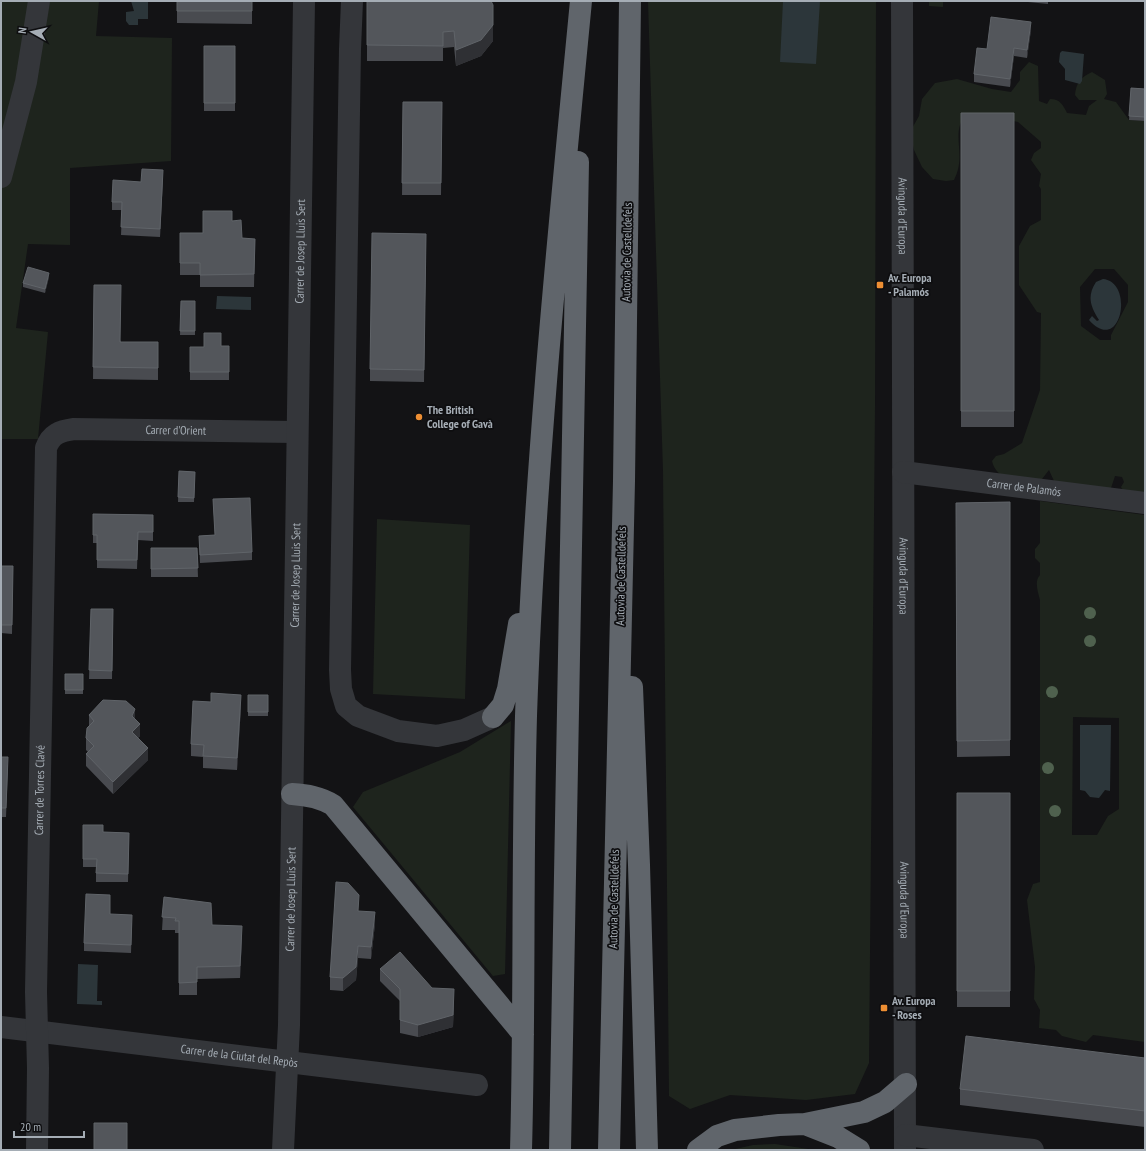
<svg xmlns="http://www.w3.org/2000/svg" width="1146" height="1151" viewBox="0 0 1146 1151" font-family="'PT Sans Narrow',sans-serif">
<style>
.green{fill:#1e241d;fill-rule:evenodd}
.water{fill:#2c363a}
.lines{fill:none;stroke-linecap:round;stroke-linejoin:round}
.minor{stroke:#34363a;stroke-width:22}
.highway{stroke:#60656b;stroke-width:22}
.tree{fill:#4f614e}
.wall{fill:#494b50}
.shaded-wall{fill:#2f3034}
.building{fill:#53565b;stroke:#606469}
.poi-dot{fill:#ed8e33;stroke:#0e0e10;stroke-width:1.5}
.labels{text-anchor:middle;stroke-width:3.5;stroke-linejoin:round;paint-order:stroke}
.street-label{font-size:12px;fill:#a5adb5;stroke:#0e0e10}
.poi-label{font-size:12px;font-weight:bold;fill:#a5adb5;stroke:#0e0e10;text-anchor:start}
</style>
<rect width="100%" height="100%" fill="#131315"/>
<!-- green -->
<path class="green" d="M1,1H99L96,36L172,38L171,161L70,168V245L28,244L16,328L48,332L38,439H1Z
M648,1H876L875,407L869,1063L855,1094L806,1100L730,1095L690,1109L669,1096L663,471Z
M929,1H943V7L929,6Z
M1029,62L1038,66L1039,101L1047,104L1050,99C1060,99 1063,105 1067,113L1086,115L1089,106L1097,100H1079L1075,95C1076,83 1081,77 1092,72L1105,80L1107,94L1104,99L1116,102L1129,120L1145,121V501L1126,496L1121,487L1124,482L1122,477L1115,476L1109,494L1054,481L1049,470L1042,479L1006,480C1000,474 994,470 992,461L996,456L1004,454L1022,443L1040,390L1041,313L1037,312L1019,285V246L1030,226L1041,220V189L1039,186L1041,174L1031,160L1034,153L1041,148V142L1018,122L989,116H964C951,137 967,155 954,180L946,181L933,179L922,167L914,150L910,132L919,116L922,99L935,83L957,79L992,89L1011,92L1020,80V72ZM1095,269H1114L1128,285V302L1111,335V340H1100L1081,326L1080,287Z
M1040,501L1145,515V1042L1093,1035L1086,1042L1062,1036L1056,1030L1039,1028L1040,1010L1034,999L1035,967L1027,900L1033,884L1040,882V600C1038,592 1034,581 1040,575V563L1035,558V549L1040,543ZM1073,717L1119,718V809L1108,816L1097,835H1072Z
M377,519L470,525L465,699L373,694Z
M511,721L505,974L493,976L353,807L363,792L460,752Z
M775,1144L815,1150H731L753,1145Z"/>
<!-- water -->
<path class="water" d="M131,1H148V19H138V25H129L126,21V12L134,11Z
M783,1H820L816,64L780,62Z
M1062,51L1084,54L1082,81L1080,84L1065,80V69L1059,62L1060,53Z
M1103,279C1135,282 1121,356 1089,320L1092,316L1097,321L1099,320C1090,306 1087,296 1096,282Z
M217,296L251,297V310L216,309Z
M1080,725H1111L1110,791L1105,790L1099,798L1090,797L1085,791L1080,790Z
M78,964L98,965L97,1001H102V1005L77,1004Z"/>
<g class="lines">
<!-- minor -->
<g class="minor">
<path d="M352,1L350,49L340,670L341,689L346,706L358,716L398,731L437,736L464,730L493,717"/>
<path id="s1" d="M902,1L905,1150"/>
<path d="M1,177L26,82L39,1"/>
<path id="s2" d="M903,472L1145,503"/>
<path id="s3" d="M1,1027L477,1085"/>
<path d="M905,1135L1033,1150"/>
<path id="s4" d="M37,1150L38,1068L36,992L46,448C51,434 60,431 74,429L297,432"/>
<path id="s5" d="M283,1150L289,1025L304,1"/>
</g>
<!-- highway -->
<path class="highway" d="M632,687L639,865L647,1150
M493,717L503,705L508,689L519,624
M292,794C307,795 320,797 333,805L523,1034
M805,1124L838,1137L859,1150
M521,1150C525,1005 522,861 526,716C534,477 558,239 581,1
M560,1150L578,162
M609,1150L624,481L630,1
M698,1150L717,1136L735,1130L779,1125L805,1124L864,1112L885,1102L906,1084"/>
</g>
<!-- trees -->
<g class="tree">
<circle cx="1090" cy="613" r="6"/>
<circle cx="1090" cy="641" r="6"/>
<circle cx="1052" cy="692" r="6"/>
<circle cx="1048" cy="768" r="6"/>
<circle cx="1055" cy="811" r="6"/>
</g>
<!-- wall -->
<path class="wall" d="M177,1H252V24L177,23Z
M367,1L493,5V41L481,56L456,66L454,47L443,48V61H367Z
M1018,1H1048V4Z
M1031,30L1027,58L1014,56L1010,87L974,82V74L987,49Z
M204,46H235V111H204Z
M1131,88L1145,89V121L1129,120Z
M403,102H442L441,195H402Z
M961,113H1014V427H961Z
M163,178L160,237L121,235L122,210H112V202Z
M232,221L242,238L255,239L254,287H200V275H180V233H203Z
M426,234L424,382L370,381V369Z
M49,277L45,293L23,287V283Z
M94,285L121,342H158V380L93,379Z
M181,301H195V335H180Z
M221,346H229V380H190V347H204Z
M179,471L195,472L194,502H178Z
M213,499L252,552V560L200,563L199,536L215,535Z
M1010,502V756L957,757L956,503Z
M93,514L153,515V541L138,540L137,569L97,568V543H93Z
M151,548H197L198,577H151Z
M1,566H13L12,634L1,633Z
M91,609H113L112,679H89Z
M65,674H83V694H65Z
M248,695H268V716H248Z
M241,707L237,770L203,768V757L191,756V744Z
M89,715L135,719L140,736L138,738L148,760L113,794L86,766V754L88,752L86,750V738L89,726Z
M1,757L8,766L6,817H1Z
M957,793H1010V1007H957Z
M83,825L103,832L129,833L128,882H96V867H83Z
M164,897L212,925L242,938L240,978L197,979V995H179V933H175V930H162Z
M359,911L375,924L371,959L358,958L356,980L343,991L330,990V977Z
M110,914L132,923L131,953L84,951V943Z
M380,969L432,988L454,1002L453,1027L418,1037L400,1033V1001L380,981Z
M1145,1058V1127L960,1105V1089Z"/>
<!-- shaded-wall -->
<path class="shaded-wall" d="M1031,22V30L1027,58V50Z
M493,25V41L481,56L456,66V50Z
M1014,48V56L1010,87V79Z
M163,170V178L160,237V229Z
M49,273V277L45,293V289Z
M241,695V707L237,770V758Z
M135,709V722L132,716Z
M140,724V736L132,744V732Z
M148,748V760L113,794V782Z
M375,912V924L371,959V947Z
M242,926V938L240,978V966Z
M358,946V958L356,980L343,991V978Z
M454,989L453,1027L418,1037V1025Z"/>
<!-- building -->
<path class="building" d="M177,1H252V11H177Z
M367,1H491L493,5V25L481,40L456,50L454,31L443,32V46L367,45Z
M991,17L1031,22L1027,50L1014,48L1010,79L974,74L977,48L987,49Z
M204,46H235V103H204Z
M1131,88L1145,89V117L1129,116Z
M403,102H442L441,183H402Z
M961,113H1014V411H961Z
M142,169L163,170L160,229L121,227L122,202H112L113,180L141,182Z
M203,211H232V221L241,220L242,238L255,239L254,274L200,275V263H180V233H203Z
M372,233L426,234L424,370L370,369Z
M28,267L49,273L45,289L23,283Z
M94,285H121L120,342H158V368L93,367Z
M181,301H195V331H180Z
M204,333H221V346H229V372H190V347H204Z
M179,471L195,472L194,498L178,497Z
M250,498L252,552L200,555L199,536L215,535L213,499Z
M1010,502V740L957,741L956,503Z
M93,514L153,515V532H138L137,560H97V535H93Z
M151,548H197L198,568L151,569Z
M1,566H13L12,625H1Z
M91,609H113L112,671L89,670Z
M65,674H83V690H65Z
M211,693L241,695L237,758L203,756L204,745L191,744L193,701L211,702Z
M248,695H268V712H248Z
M103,700L126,701L135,709L132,716L140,724L132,732L148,748L113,782L86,754L94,746L86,738L87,728L94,721L89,715Z
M1,757H8L6,808H1Z
M957,793H1010V991H957Z
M83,825H103V832L129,833L128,874L96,873L97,859H83Z
M336,882L348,883L359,895L358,911L375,912L371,947L358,946L356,967L343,978L330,977Z
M86,894L110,895V914L132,915L131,945L84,943Z
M164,897L211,903L212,925L242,926L240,966L197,967V982L179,983V921H175L176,918L162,917Z
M400,952L432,988L454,989L453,1015L418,1025L400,1020V989L380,969Z
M966,1036L1145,1058V1111L960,1089Z
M94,1123H127V1150H94Z"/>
<!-- markers -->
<g class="poi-dot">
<rect x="876" y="281" width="8" height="8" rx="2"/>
<circle cx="419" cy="417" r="4"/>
<rect x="880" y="1004" width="8" height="8" rx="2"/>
</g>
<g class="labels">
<!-- street labels -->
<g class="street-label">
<text dy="4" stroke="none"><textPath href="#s1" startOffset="215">Avinguda d'Europa</textPath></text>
<text dy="4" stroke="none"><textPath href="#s5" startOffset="899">Carrer de Josep Lluis Sert</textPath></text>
<text transform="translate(627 252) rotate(-89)" y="4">Autovia de Castelldefels</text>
<text dy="4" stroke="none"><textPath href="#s4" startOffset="840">Carrer d'Orient</textPath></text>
<text dy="4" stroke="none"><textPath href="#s2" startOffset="122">Carrer de Palamós</textPath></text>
<text dy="4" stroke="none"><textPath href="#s5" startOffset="575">Carrer de Josep Lluis Sert</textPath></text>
<text transform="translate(621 576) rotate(-89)" y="4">Autovia de Castelldefels</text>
<text dy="4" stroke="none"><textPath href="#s1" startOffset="575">Avinguda d'Europa</textPath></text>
<text dy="4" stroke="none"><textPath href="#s4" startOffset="360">Carrer de Torres Clavé</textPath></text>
<text transform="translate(614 899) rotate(-89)" y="4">Autovia de Castelldefels</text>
<text dy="4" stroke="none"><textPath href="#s5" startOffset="251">Carrer de Josep Lluis Sert</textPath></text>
<text dy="4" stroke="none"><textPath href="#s1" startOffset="899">Avinguda d'Europa</textPath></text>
<text dy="4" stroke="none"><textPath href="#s3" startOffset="240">Carrer de la Ciutat del Repòs</textPath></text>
</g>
<!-- poi labels -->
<g class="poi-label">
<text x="888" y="282">Av. Europa<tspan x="888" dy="14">- Palamós</tspan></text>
<text x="427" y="414">The British<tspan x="427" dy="14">College of Gavà</tspan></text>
<text x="892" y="1005">Av. Europa<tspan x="892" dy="14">- Roses</tspan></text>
</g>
</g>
<!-- border -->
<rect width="1146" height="1151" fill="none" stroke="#a5adb5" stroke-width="4"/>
<!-- north arrow -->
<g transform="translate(32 32) rotate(278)" stroke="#0e0e10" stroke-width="3" paint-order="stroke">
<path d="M0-3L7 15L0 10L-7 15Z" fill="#a5adb5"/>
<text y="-6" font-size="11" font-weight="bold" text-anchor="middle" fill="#a5adb5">N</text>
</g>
<!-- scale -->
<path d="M14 1131v6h70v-6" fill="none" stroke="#a5adb5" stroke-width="2"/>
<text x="20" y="1131" font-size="12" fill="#a5adb5" stroke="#0e0e10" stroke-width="3" paint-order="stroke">20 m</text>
</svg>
